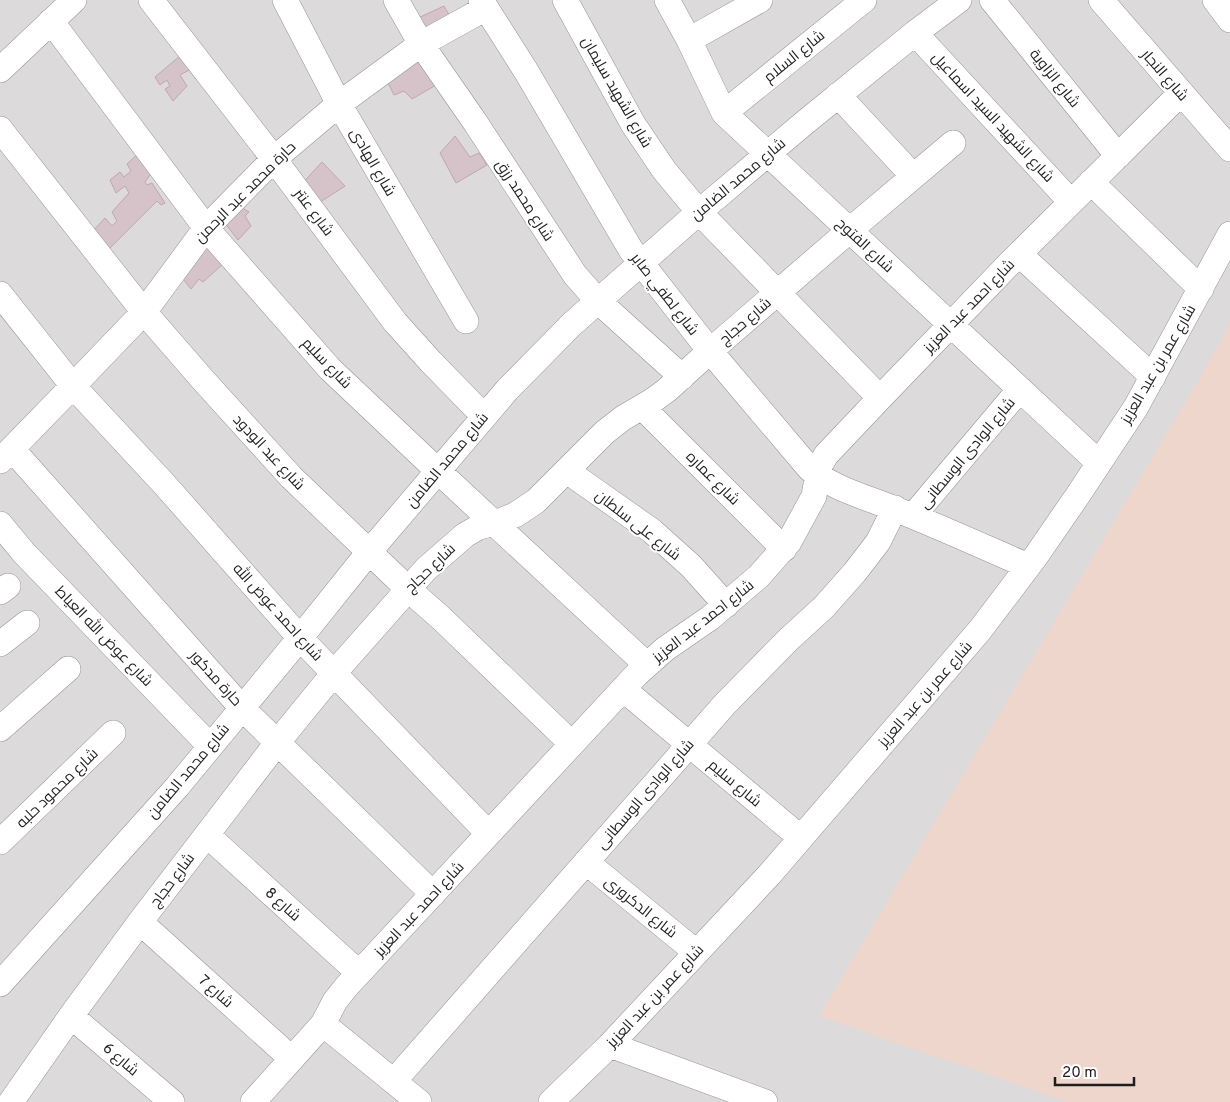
<svg xmlns="http://www.w3.org/2000/svg" width="1230" height="1102" viewBox="0 0 1230 1102" font-family="Overpass,Cairo,sans-serif">
<style>
.residential{fill:#dcdadb}
.farmland{fill:#efd6cd}
.building{fill:#d6c3ca;stroke:#c2a5af}
.lines{fill:none;stroke-linecap:round;stroke-linejoin:round}
.street-casing{stroke:#959595;stroke-width:26}
.street{stroke:#fff;stroke-width:25}
.labels{text-anchor:middle;stroke-width:4;stroke-linejoin:round;paint-order:stroke}
.street-label{font-size:15px;fill:#1e1e1e;stroke:#fff}
</style>
<rect width="100%" height="100%" fill="#efe3e5"/>
<!-- residential -->
<path class="residential" d="M0,0H1230V1102H0Z"/>
<!-- farmland -->
<path class="farmland" d="M1230,323V1102H1067L819,1016L1211,359Z"/>
<!-- building -->
<path class="building" d="M444,6L452,20L425,36L416,19Z
M187,50L204,71L196,79L189,70L180,75L187,86L173,101L165,89L170,86L167,80L160,85L155,77Z
M422,51L436,85L412,99L404,91L394,95L386,79Z
M455,136L470,157L479,153L487,165L456,183L440,153Z
M141,151L155,168L145,182L147,185L152,183L165,203L161,205L157,201L105,253L91,233L105,218L112,226L117,221L112,212L129,193L125,186L116,193L110,180L120,172L124,177L131,171L127,164Z
M322,162L345,186L314,206L299,187Z
M237,205L249,212L245,216L251,226L238,240L224,222Z
M205,243L224,263L203,282L199,279L191,289L180,275Z"/>
<g class="lines">
<defs>
<path id="street" d="M151,0L274,159L395,322L431,362L472,404L485,416
M285,0L339,104L466,321
M396,0L421,44L475,122L575,275L598,301L682,377
M481,0L526,71L631,250L710,351L809,468C830,488 869,498 895,509C940,527 984,547 1028,566
M565,0L633,124L664,170L699,212L880,398
M667,0L689,40L724,113L1099,463
M992,0L1118,156
M1101,0L1230,149
M1215,0L1230,20
M51,21L206,228L330,369L438,471L647,665
M915,33L1071,202
M689,40L760,0
M0,70L74,0
M838,95L913,176
M724,113L864,0
M0,129L144,312L204,381L291,477L408,589L441,618L572,744
M1091,182L1201,289
M1019,254L1153,377
M0,294L73,386L165,485L300,638L488,833
M642,407L784,549
M12,449L242,708L433,894
M0,461L73,386L144,312L206,228L274,159L339,104L421,44L486,8
M567,471L652,531L691,566L726,605
M913,516L1020,389
M0,524L24,553L210,746
M0,592L8,586
M0,644L27,623
M623,689L801,838
M0,729L68,669
M207,835L359,973
M0,842L113,733
M586,862L696,952
M140,922L292,1059
M0,984L177,787L300,638L369,552L507,390L572,324L699,212L803,124L915,33L959,0
M71,1016L172,1102
M323,1024L419,1102
M610,1045L765,1102
M394,1081L725,704L789,639L824,607L855,572L878,542L895,508
M11,1102L71,1016L140,922L277,743L334,673L426,569L465,535L479,527L495,523L515,515L536,501L605,432L623,418L652,401L667,390L710,351L850,230L953,143
M253,1102L323,1024L335,1001L347,986L637,674L665,649L710,618L759,576L789,542L814,496L819,467L826,455L880,398L1010,263L1181,93
M551,1102L610,1045L769,875L980,630L1036,556L1078,495L1136,407L1230,234"/>
</defs>
<!-- street casing -->
<use href="#street" class="street-casing"/>
<!-- street -->
<use href="#street" class="street"/>
</g>
<g class="labels">
<!-- street labels -->
<g class="street-label">
<text transform="translate(794 56) rotate(-39)" y="5">شارع السلام</text>
<text transform="translate(1165 75) rotate(49)" y="5">شارع النجار</text>
<text transform="translate(1055 78) rotate(51)" y="5">شارع الزاوية</text>
<text transform="translate(617 92) rotate(60)" y="5">شارع الشهيد سليمان</text>
<text transform="translate(993 117) rotate(47)" y="5">شارع الشهيد السيد اسماعيل</text>
<text transform="translate(373 162) rotate(60)" y="5">شارع الهادى</text>
<text transform="translate(738 179) rotate(-40)" y="5">شارع محمد الضامن</text>
<text transform="translate(245 192) rotate(-45)" y="5">حارة محمد عبد الرحمن</text>
<text transform="translate(525 200) rotate(57)" y="5">شارع محمد رزق</text>
<text transform="translate(314 212) rotate(53)" y="5">شارع عنتر</text>
<text transform="translate(865 245) rotate(43)" y="5">شارع الفتوح</text>
<text transform="translate(665 294) rotate(52)" y="5">شارع لطفي صابر</text>
<text transform="translate(969 306) rotate(-46)" y="5">شارع احمد عبد العزيز</text>
<text transform="translate(745 321) rotate(-41)" y="5">شارع حجاج</text>
<text transform="translate(327 363) rotate(46)" y="5">شارع سليم</text>
<text transform="translate(1158 364) rotate(-60)" y="5">شارع عمر بن عبد العزيز</text>
<text transform="translate(269 452) rotate(47)" y="5">شارع عبد الودود</text>
<text transform="translate(967 453) rotate(-50)" y="5">شارع الوادى الوسطانى</text>
<text transform="translate(447 460) rotate(-50)" y="5">شارع محمد الضامن</text>
<text transform="translate(713 478) rotate(45)" y="5">شارع عماره</text>
<text transform="translate(638 525) rotate(38)" y="5">شارع على سلطان</text>
<text transform="translate(430 568) rotate(-44)" y="5">شارع حجاج</text>
<text transform="translate(278 612) rotate(48)" y="5">شارع احمد عوض الله</text>
<text transform="translate(703 621) rotate(-38)" y="5">شارع احمد عبد العزيز</text>
<text transform="translate(104 636) rotate(46)" y="5">شارع عوض الله العياط</text>
<text transform="translate(216 678) rotate(48)" y="5">حارة مدكور</text>
<text transform="translate(925 694) rotate(-49)" y="5">شارع عمر بن عبد العزيز</text>
<text transform="translate(188 771) rotate(-50)" y="5">شارع محمد الضامن</text>
<text transform="translate(735 783) rotate(40)" y="5">شارع سليم</text>
<text transform="translate(57 788) rotate(-44)" y="5">شارع محمود حلبه</text>
<text transform="translate(645 794) rotate(-49)" y="5">شارع الوادى الوسطانى</text>
<text transform="translate(172 880) rotate(-53)" y="5">شارع حجاج</text>
<text transform="translate(283 904) rotate(42)" y="5">شارع 8</text>
<text transform="translate(641 907) rotate(39)" y="5">شارع الدكرورى</text>
<text transform="translate(419 909) rotate(-47)" y="5">شارع احمد عبد العزيز</text>
<text transform="translate(216 991) rotate(42)" y="5">شارع 7</text>
<text transform="translate(655 996) rotate(-47)" y="5">شارع عمر بن عبد العزيز</text>
<text transform="translate(121 1059) rotate(41)" y="5">شارع 6</text>
</g>
</g>
<!-- scale -->
<path d="M1055 1077v8h79v-8" fill="none" stroke="#1e1e1e" stroke-width="2.5"/>
<text x="1062" y="1077" font-size="15" fill="#1e1e1e" stroke="#ffffff" stroke-width="4" paint-order="stroke">20 m</text>
</svg>
